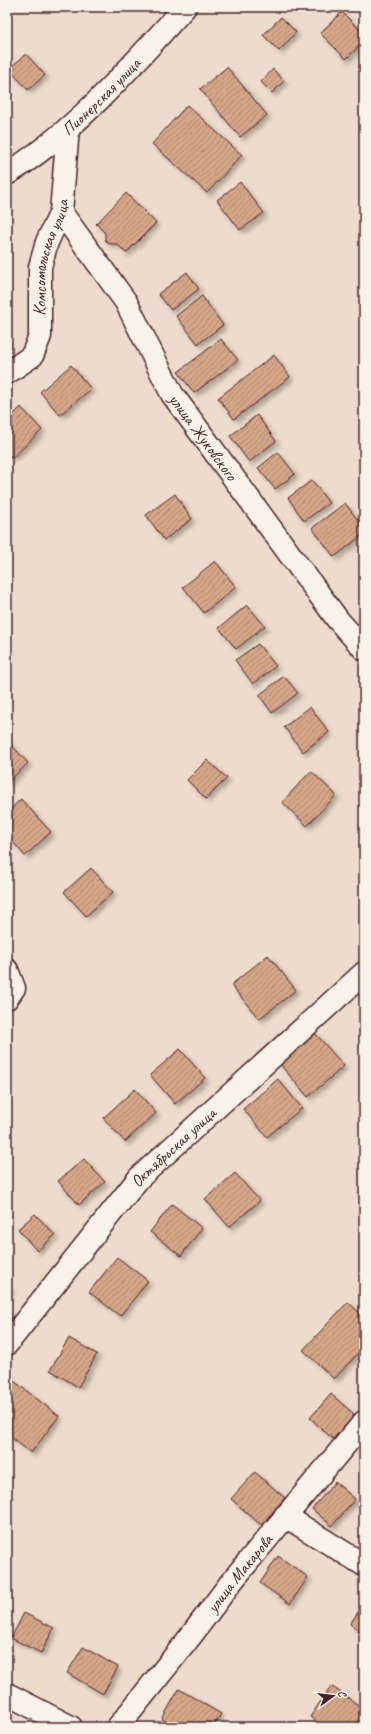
<svg xmlns="http://www.w3.org/2000/svg" width="371" height="1734" viewBox="0 0 371 1734" font-family="Caveat,sans-serif">
<style>
.building{fill:url(#building-hatch);stroke:#4a1f2b;filter:url(#shadow)}
.lines{fill:none;stroke-linecap:round;stroke-linejoin:round}
.minor-casing{stroke:#4a1f2b;stroke-width:25}
.minor{stroke:#f7f3e8;stroke-width:22}
.labels{text-anchor:middle;stroke-width:3.5;stroke-linejoin:round;paint-order:stroke}
.street-label{font-size:17px;fill:#4a1f2b;stroke:#f7f3e8}
</style>
<defs>
<pattern id="building-hatch" width="6" height="6" patternUnits="userSpaceOnUse"><rect width="6" height="6" fill="#d5a687"/><path d="M-1 1l2-2M0 6l6-6M5 7l2-2" fill="none" stroke="#af876f"/></pattern>
<filter id="shadow"><feDropShadow dx="3.5" dy="3.5" stdDeviation="2" flood-color="#0004"/></filter>
</defs>
<rect width="100%" height="100%" fill="#eddccb"/>
<filter id="ink" filterUnits="userSpaceOnUse"><feTurbulence type="fractalNoise" baseFrequency=".025" numOctaves="2"/><feDisplacementMap in="SourceGraphic" scale="8" xChannelSelector="R" yChannelSelector="G"/><feConvolveMatrix kernelMatrix="1 2 1 2 8 2 1 2 1" color-interpolation-filters="sRGB"/></filter>
<g filter="url(#ink)">
<!-- building -->
<path class="building" d="M342,12L364,34V41L346,59L320,33Z
M281,17L296,32L279,51L263,35Z
M26,54L45,75L28,90L9,69Z
M227,67L267,115L240,137L200,89Z
M273,69L284,81L272,93L261,82Z
M187,105L242,155L207,193L152,144Z
M240,182L264,213L240,230L217,200Z
M126,193L156,223L126,253L117,244H110L105,240V233L96,224Z
M187,272L199,289L171,310L158,294Z
M202,296L223,325L198,344L176,316Z
M221,339L238,360L194,393L178,372Z
M274,355L290,377L234,419L218,398Z
M71,365L91,389L60,415L40,392Z
M21,407L42,430L12,458L7,453V421Z
M257,415L276,441L249,462L230,436Z
M278,452L295,474L275,489L258,468Z
M312,480L329,503L304,521L288,498Z
M175,494L192,519L164,540L146,515Z
M345,503L364,528V534L334,557L312,528Z
M215,561L236,587L204,613L183,587Z
M247,605L265,626L236,649L219,628Z
M258,644L276,666L253,684L235,660Z
M284,676L298,693L272,713L259,695Z
M310,707L329,732L303,752L284,727Z
M7,740L28,763L7,783Z
M207,760L227,778L206,799L187,780Z
M311,771L336,795L307,826L282,802Z
M21,799L51,832L25,856L7,835V812Z
M91,868L113,892L86,916L64,892Z
M268,955L296,990L259,1019L231,985Z
M315,1033L344,1066L308,1097L279,1063Z
M180,1049L205,1078L175,1104L150,1075Z
M278,1079L302,1108L267,1137L243,1109Z
M135,1089L156,1113L125,1142L103,1118Z
M84,1159L105,1182L79,1205L58,1181Z
M235,1173L260,1201L229,1227L205,1199Z
M172,1204L202,1228L181,1256L150,1232Z
M35,1214L55,1235L37,1251L18,1229Z
M117,1257L148,1281L120,1316L89,1292Z
M7,1286L11,1289L7,1293Z
M348,1302L364,1317V1347L334,1379L303,1350Z
M69,1338L97,1354L78,1387L50,1370Z
M10,1378L59,1416L31,1453L7,1434V1383Z
M331,1394L355,1415L333,1439L310,1418Z
M255,1472L285,1498L261,1525L231,1499Z
M335,1482L355,1499L332,1526L312,1509Z
M278,1556L308,1577L290,1604L260,1583Z
M364,1603V1634L350,1624Z
M24,1613L54,1628L41,1653L11,1638Z
M83,1647L118,1667L103,1694L67,1673Z
M331,1686L364,1709V1713L354,1727H324L310,1717Z
M179,1689L221,1714L213,1727H174L162,1719Z"/>
<g class="lines">
<defs>
<g id="minor">
<path id="s1" d="M7,174C76,131 131,67 185,7"/>
<path id="s2" d="M61,212L126,302L172,394L338,620L364,649"/>
<path id="s3" d="M7,373L32,356L40,336V267L47,242L61,212L68,129"/>
<path d="M7,970L14,988L7,998"/>
<path id="s4" d="M7,1344L139,1178L364,973"/>
<path d="M285,1516L364,1565"/>
<path d="M7,1694L71,1727"/>
<path id="s5" d="M118,1727L190,1637L232,1581L364,1422"/>
</g>
</defs>
<!-- minor casing -->
<use href="#minor" class="minor-casing"/>
<!-- minor -->
<use href="#minor" class="minor"/>
</g>
</g>
<g class="labels">
<!-- street labels -->
<g class="street-label">
<text dy="6" stroke="none"><textPath href="#s1" startOffset="122">Пионерская улица</textPath></text>
<text dy="6" stroke="none"><textPath href="#s3" startOffset="132">Комсомольская улица</textPath></text>
<text dy="6" stroke="none"><textPath href="#s2" startOffset="267">улица Жуковского</textPath></text>
<text dy="6" stroke="none"><textPath href="#s4" startOffset="258">Октябрьская улица</textPath></text>
<text dy="6" stroke="none"><textPath href="#s5" startOffset="196">улица Макарова</textPath></text>
</g>
</g>
<!-- margin -->
<rect width="371" height="1734" fill="none" stroke="#f7f3e8" stroke-width="24"/>
<rect x="12" y="12" width="347" height="1710" fill="none" stroke="#4a1f2b" stroke-width="1.5" filter="url(#ink)"/>
<!-- north arrow -->
<g transform="translate(333 1696) rotate(75)" stroke="#f7f3e8" stroke-width="3" paint-order="stroke">
<path d="M0-3L7 15L0 10L-7 15Z" fill="#4a1f2b"/>
<text y="-6" font-size="11" font-weight="bold" text-anchor="middle" fill="#4a1f2b">С</text>
</g>
</svg>
